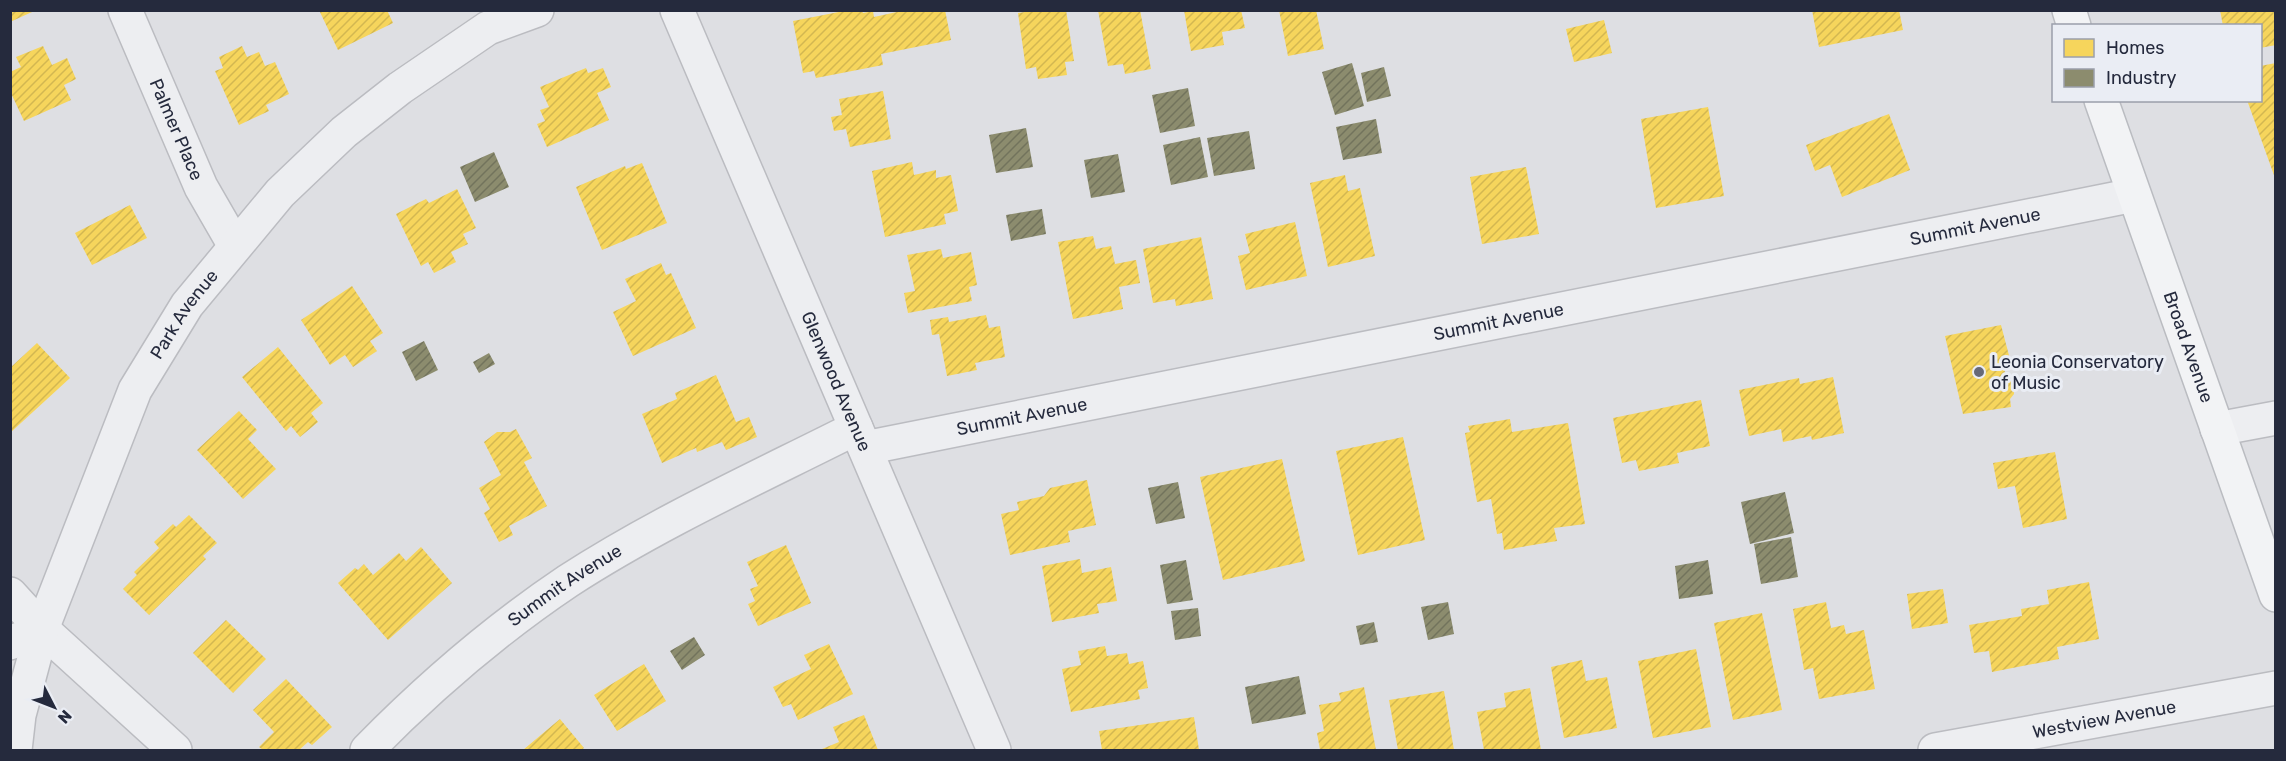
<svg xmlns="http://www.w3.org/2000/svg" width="2286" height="761" viewBox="0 0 2286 761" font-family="Rubik,sans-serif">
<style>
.homes{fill:url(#homes-hatch)}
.industry{fill:url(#industry-hatch)}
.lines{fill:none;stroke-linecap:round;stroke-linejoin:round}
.minor-casing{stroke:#bbbcc1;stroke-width:36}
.major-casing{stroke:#babcc1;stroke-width:36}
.minor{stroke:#edeef1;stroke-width:33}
.major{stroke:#f2f3f5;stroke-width:33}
.poi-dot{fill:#666977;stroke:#eaedf4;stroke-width:2}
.labels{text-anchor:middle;stroke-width:6;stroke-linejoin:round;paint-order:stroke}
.street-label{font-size:18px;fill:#252a3d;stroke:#eaedf4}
.poi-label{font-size:18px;fill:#252a3d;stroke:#eaedf4;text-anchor:start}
</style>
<defs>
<pattern id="homes-hatch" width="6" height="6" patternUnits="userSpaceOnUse" patternTransform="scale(1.5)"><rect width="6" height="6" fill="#f6d55c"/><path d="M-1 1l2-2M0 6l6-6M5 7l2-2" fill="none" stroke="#d3b751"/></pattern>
<pattern id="industry-hatch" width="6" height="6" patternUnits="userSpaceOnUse" patternTransform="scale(1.5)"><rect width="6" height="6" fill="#8c8c6e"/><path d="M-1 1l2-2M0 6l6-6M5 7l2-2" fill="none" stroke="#72735c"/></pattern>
</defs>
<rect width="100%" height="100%" fill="#dedfe3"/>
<!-- homes -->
<path class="homes" d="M10,10H31L32,12L10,22Z
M319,10H387L393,23L338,50Z
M849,10H862L863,13L873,11L874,17L906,10H945L951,40L881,54L883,65L816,78L814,71L803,73L793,21Z
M1038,10H1066L1074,61L1065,62L1067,75L1038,79L1036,67L1026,69L1018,13Z
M1098,10H1140L1151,69L1125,74L1123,64L1108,66Z
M1184,10H1241L1245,28L1222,32L1224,45L1191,51Z
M1279,10H1316L1324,49L1288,56Z
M1812,10H1899L1903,30L1819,47Z
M2220,10H2276V45L2260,48V26H2223Z
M1604,20L1612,53L1574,62L1566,29Z
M43,46L52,65L67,58L76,79L64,85L71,100L24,121L10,91V72L21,67L16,57Z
M242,46L247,57L259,52L265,66L275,62L289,94L266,105L269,111L239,125L215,71L223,68L219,57Z
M2276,63V178H2275L2247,100H2260V66Z
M586,68L588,73L603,68L611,87L597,93L609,120L547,147L537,124L545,121L540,110L549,107L540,87Z
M883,91L891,139L850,147L846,129L834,131L831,117L842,115L839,99Z
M1708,107L1724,196L1656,208L1641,119Z
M1889,114L1910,170L1842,197L1830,165L1815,171L1806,145Z
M912,162L914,175L936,170V178L951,175L958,211L944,214L946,224L885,237L872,171Z
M642,163L667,223L602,250L576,187L625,166L626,169Z
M1526,167L1539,234L1482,244L1470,177Z
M1345,175L1348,191L1360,188L1375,256L1328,267L1310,183Z
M457,189L476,228L463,234L468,244L451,252L456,262L434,273L428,262L421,266L396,214L426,199L429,203Z
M130,205L147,238L92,265L75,233Z
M1295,222L1307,276L1246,290L1238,256L1250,253L1245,234Z
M1093,236L1096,249L1111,246L1115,264L1136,260L1140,283L1119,287L1123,309L1073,319L1058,242Z
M1201,237L1213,299L1176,306L1175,299L1153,303L1143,249Z
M941,249L943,258L971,252L977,285L969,287L972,301L908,313L904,293L915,291L907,255Z
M661,263L666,275L671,273L696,328L633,356L613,312L636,301L625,279Z
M352,286L383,333L370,341L377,351L353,367L345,355L330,365L301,320Z
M986,315L989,328L1000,326L1005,357L975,363L977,370L947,376L939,334L932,335L930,320L948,317L949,322Z
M2001,325L2011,363L2003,365L2007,379L2013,382L2014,394L2010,399L2011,407L1963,414L1945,336Z
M37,343L70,378L10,433V368Z
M278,347L323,403L311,413L318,422L300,437L291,426L286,431L242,377Z
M716,375L736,422L749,417L757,437L726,450L722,442L697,452L696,448L662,463L642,414L677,399L675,393Z
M1833,377L1844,433L1812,440L1811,436L1783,442L1781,429L1749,436L1739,390L1799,378L1800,384Z
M1701,400L1710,446L1677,453L1679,463L1639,471L1636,460L1622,463L1613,418Z
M239,411L257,430L248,439L276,469L243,499L197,450Z
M1510,419L1512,432L1568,423L1585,524L1554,528L1557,541L1504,550L1502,533L1497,534L1491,499L1477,502L1465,433L1470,432L1468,426Z
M516,429L532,458L524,462L547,506L509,526L513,535L499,542L484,513L490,509L479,488L501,475L484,442L497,432H510Z
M1403,437L1425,540L1358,555L1336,451Z
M2055,452L2067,519L2023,528L2015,486L1998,489L1993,463Z
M1282,459L1305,561L1223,580L1200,477Z
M1087,480L1096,525L1068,531L1070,542L1010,555L1001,514L1019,510L1017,502L1044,496L1050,488Z
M189,515L217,543L203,556L206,559L149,615L123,589L137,575L134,572L159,548L154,542L173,524L176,527Z
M786,545L811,603L758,626L748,604L755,601L750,589L758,586L747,562Z
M421,547L452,583L388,640L338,583L355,568L358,570L364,564L373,575L399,553L406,561Z
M1080,559L1082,573L1111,567L1117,601L1097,604L1099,613L1052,622L1042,566Z
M2089,582L2099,639L2057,647L2059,659L1992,672L1989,651L1974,653L1969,625L2022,616L2021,609L2049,604L2047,590Z
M1943,589L1948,623L1912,629L1907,594Z
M1826,602L1831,628L1844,625L1846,634L1864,630L1875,689L1819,699L1813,668L1804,670L1793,609Z
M1762,613L1782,710L1733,720L1714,623Z
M226,620L266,659L233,693L193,653Z
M829,644L853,694L798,720L791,704L783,707L773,687L811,669L804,655Z
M1105,646L1107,656L1127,653L1129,664L1143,661L1148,688L1138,690L1140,699L1071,712L1062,669L1081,665L1078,651Z
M1696,649L1711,727L1653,738L1638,661Z
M1582,660L1586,681L1607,677L1617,728L1564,738L1551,667Z
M644,664L666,701L617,731L594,695Z
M286,679L332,727L312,745L308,742L299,750H263L259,747L274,732L253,710Z
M1364,687L1376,750H1320L1317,733L1324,731L1319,705L1341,701L1339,693Z
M1530,688L1541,750H1484L1477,712L1506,707L1504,693Z
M1444,691L1454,750H1398L1389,700Z
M864,715L878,750H823L822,749L839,742L833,727Z
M1194,717L1199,750H1102L1099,731Z
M560,719L584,748L581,750H523Z"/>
<!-- industry -->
<path class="industry" d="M1352,63L1364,106L1335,115L1322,72Z
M1384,67L1391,96L1367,102L1361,73Z
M1188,88L1195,126L1160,133L1152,95Z
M1376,119L1382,153L1343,160L1336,127Z
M1026,128L1033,167L996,173L989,135Z
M1249,131L1255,169L1214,176L1207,138Z
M1200,137L1208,177L1171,185L1163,145Z
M494,152L509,187L475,202L460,167Z
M1118,154L1125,192L1091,198L1084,160Z
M1042,209L1046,234L1011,241L1006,215Z
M424,341L438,370L416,381L402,352Z
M489,353L495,364L479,373L473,362Z
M1178,482L1185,518L1156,524L1148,488Z
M1785,492L1794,533L1750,544L1741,502Z
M1791,537L1798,577L1761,584L1754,544Z
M1186,560L1193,600L1167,604L1160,565Z
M1708,560L1713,594L1679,599L1675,566Z
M1448,602L1454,634L1428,640L1421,607Z
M1198,608L1201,636L1175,640L1171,611Z
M1374,622L1378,642L1360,645L1356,626Z
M694,637L705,655L682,670L670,651Z
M1299,676L1306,714L1252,724L1245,687Z"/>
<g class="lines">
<defs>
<g id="minor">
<path id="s1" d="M125,10L201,187L235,246"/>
<path id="s2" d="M677,10L994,750"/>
<path d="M2217,429L2276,418"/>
<path id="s3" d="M865,448L2134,195"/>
<path d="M10,594L42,629L175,750"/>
<path d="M10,643L42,629"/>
<path id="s4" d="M15,750L19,715L42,629L135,390L187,305L280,193L344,132L400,88L488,28L537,10"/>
<path id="s5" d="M367,750C428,688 495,630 568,581C659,522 759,477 856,428"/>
<path id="s6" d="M1935,750L2276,688"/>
</g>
<g id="major">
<path d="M2069,10L2074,26"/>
<path id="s7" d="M2101,100L2276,595"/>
</g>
</defs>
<!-- minor casing -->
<use href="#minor" class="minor-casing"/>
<!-- major casing -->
<use href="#major" class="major-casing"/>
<!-- minor -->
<use href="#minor" class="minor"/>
<!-- major -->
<use href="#major" class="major"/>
</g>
<!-- markers -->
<circle class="poi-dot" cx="1979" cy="372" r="6"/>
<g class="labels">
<!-- street labels -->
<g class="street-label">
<text dy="6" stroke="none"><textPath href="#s1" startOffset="130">Palmer Place</textPath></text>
<text dy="6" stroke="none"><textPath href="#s3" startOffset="1132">Summit Avenue</textPath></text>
<text dy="6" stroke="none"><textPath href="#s4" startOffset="471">Park Avenue</textPath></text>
<text dy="6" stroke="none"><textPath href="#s3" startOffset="646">Summit Avenue</textPath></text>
<text dy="6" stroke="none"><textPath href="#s7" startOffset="262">Broad Avenue</textPath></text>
<text dy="6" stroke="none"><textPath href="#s2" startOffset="404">Glenwood Avenue</textPath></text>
<text dy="6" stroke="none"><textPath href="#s3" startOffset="160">Summit Avenue</textPath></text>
<text dy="6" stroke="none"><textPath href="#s5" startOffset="258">Summit Avenue</textPath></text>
<text dy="6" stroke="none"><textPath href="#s6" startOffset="172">Westview Avenue</textPath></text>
</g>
<!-- poi labels -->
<g class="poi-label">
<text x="1991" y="368">Leonia Conservatory<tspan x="1991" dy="21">of Music</tspan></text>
</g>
</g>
<!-- border -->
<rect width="2286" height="761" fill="none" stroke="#252a3d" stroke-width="24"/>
<!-- legend -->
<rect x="2052" y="24" width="210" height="78" fill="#eaedf4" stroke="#9b9fab" stroke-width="1.5"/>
<rect x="2064" y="39" width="30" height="18" fill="#f6d55c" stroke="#9b9fab" stroke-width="1.5"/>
<text x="2106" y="54" font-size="18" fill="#252a3d">Homes</text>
<rect x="2064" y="69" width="30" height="18" fill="#8c8c6e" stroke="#9b9fab" stroke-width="1.5"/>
<text x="2106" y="84" font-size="18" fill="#252a3d">Industry</text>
<!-- north arrow -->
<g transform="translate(54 707) rotate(132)" stroke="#eaedf4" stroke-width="4.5" paint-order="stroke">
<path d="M0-4.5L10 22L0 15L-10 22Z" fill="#252a3d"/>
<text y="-9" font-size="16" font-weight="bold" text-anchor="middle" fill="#252a3d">N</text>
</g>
</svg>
